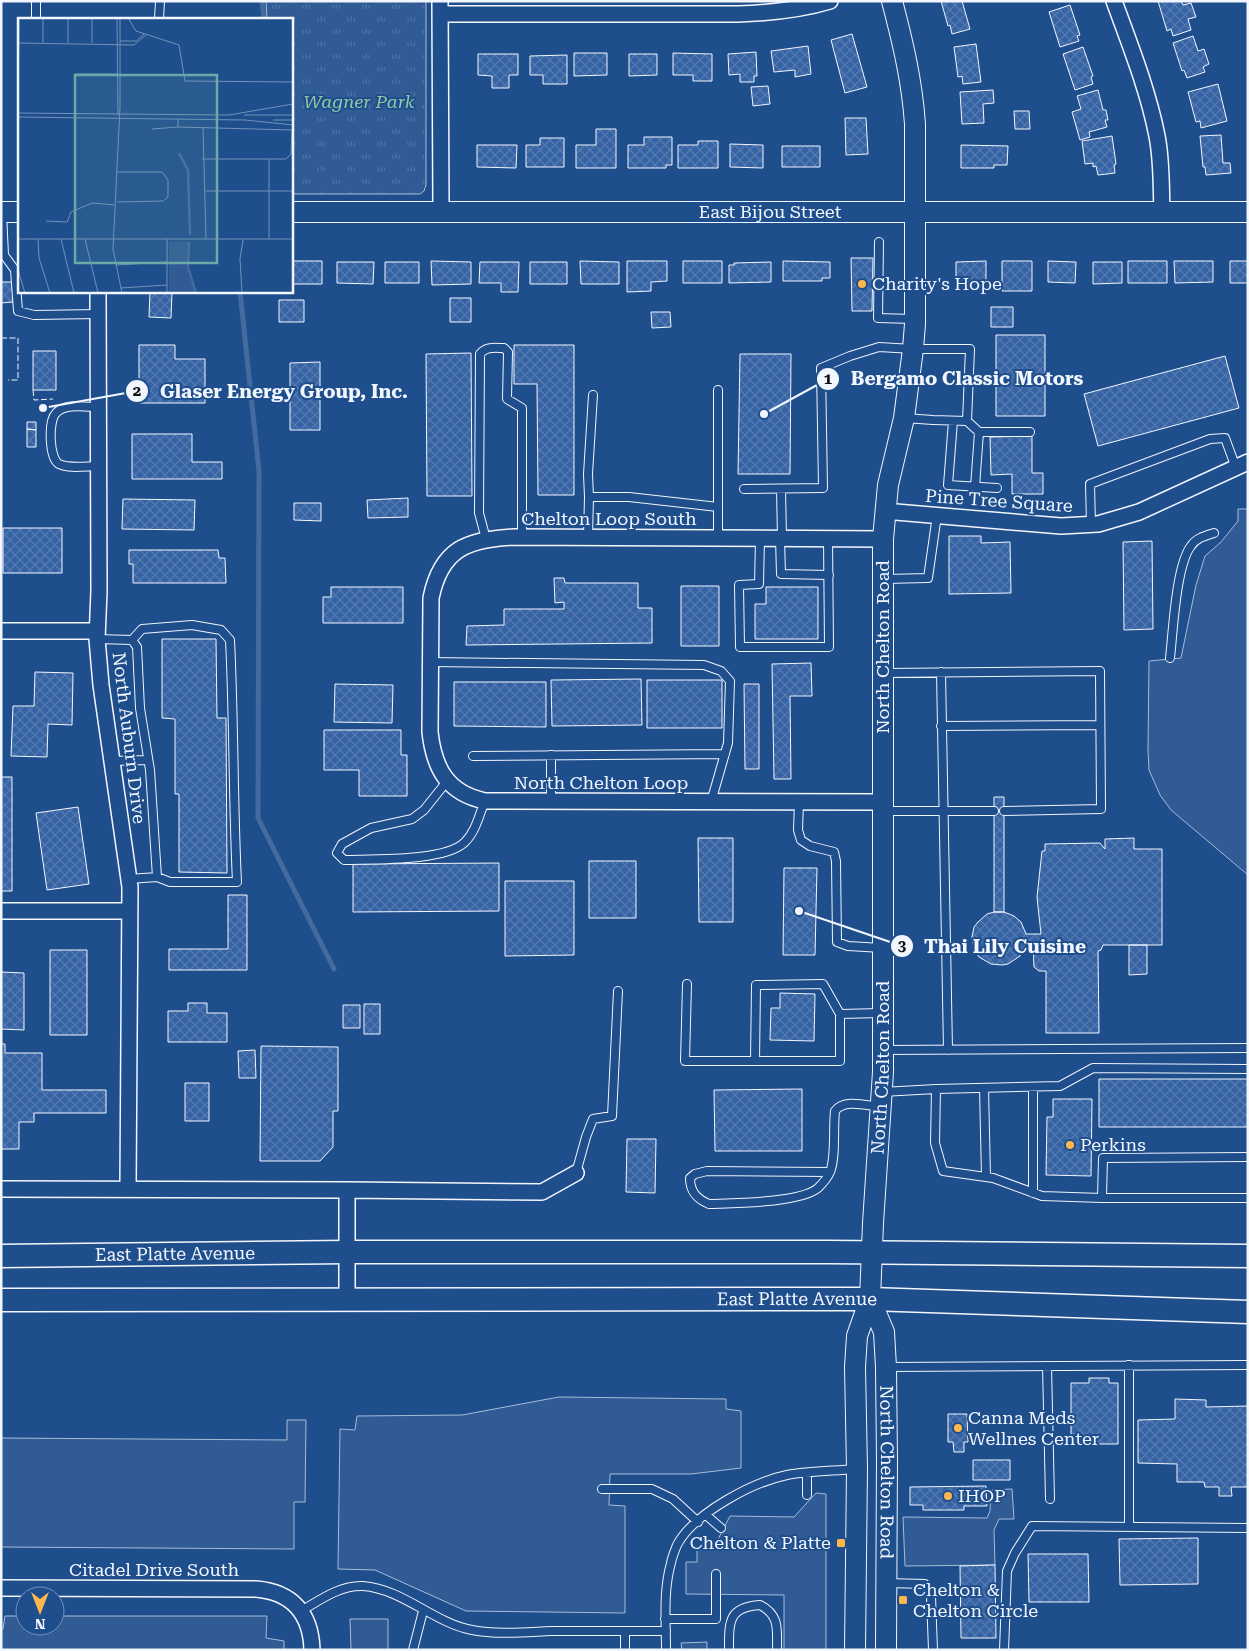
<svg xmlns="http://www.w3.org/2000/svg" width="1249" height="1651" viewBox="0 0 1249 1651" font-family="'Roboto Serif',serif">
<style>
.grass{fill:url(#grass-tufts);stroke:#a8bbd7}
.built{fill:#305b95;stroke:#a8bbd7}
.lines{fill:none;stroke-linecap:round;stroke-linejoin:round}
.stream{stroke:#446ba0;stroke-width:5}
.building{fill:url(#building-cross-hatch);stroke:#f2f6ff}
.lane-casing{stroke:#f2f6ff;stroke-width:10}
.street-casing{stroke:#f2f6ff;stroke-width:18}
.secondary-casing{stroke:#f2f6ff;stroke-width:22}
.primary-casing{stroke:#f2f6ff;stroke-width:25}
.lane{stroke:#1f4e8c;stroke-width:8}
.street{stroke:#1f4e8c;stroke-width:15}
.secondary{stroke:#1f4e8c;stroke-width:20}
.primary{stroke:#1f4e8c;stroke-width:22}
.fence{stroke:#f2f6ff;stroke-width:1;stroke-dasharray:6 2.5;stroke-linecap:butt}
.poi-dot{fill:#ffb74d;stroke:#1f4e8c;stroke-width:2}
.labels{text-anchor:middle;stroke-width:4;stroke-linejoin:round;paint-order:stroke}
.park-label{font-size:18px;font-style:italic;fill:#97c8a6;stroke:#1f4e8c}
.street-label{font-size:18px;fill:#f2f6ff;stroke:#1f4e8c}
.poi-label{font-size:18px;fill:#f2f6ff;stroke:#1f4e8c;text-anchor:start}
.inset-river{fill:none;stroke:#446ba0;stroke-width:2.5}
.inset-road{fill:none;stroke:#7391ba;stroke-width:1}
.view{fill:#6aa9a8;fill-opacity:0.15;stroke:#6aa9a8;stroke-width:2.5}
.inset-edge{fill:none;stroke:#f2f6ff;stroke-width:2.5}
.leader{fill:none;stroke:#f2f6ff;stroke-width:2}
.callout-dot{fill:#f2f6ff;stroke:#1f4e8c;stroke-width:2}
.mark-label{font-size:15px;text-anchor:middle;font-weight:bold;fill:#111}
.callout-label{font-size:19px;text-anchor:middle;font-weight:bold;fill:#f2f6ff;stroke:#1f4e8c;stroke-width:4;stroke-linejoin:round;paint-order:stroke}
</style>
<defs>
<pattern id="grass-tufts" width="24" height="20" patternUnits="userSpaceOnUse" patternTransform="scale(1.25)"><rect width="24" height="20" fill="#305b95"/><path d="M3 7l-1-3M5 7V3M7 7l1-3M15 17l-1-3M17 17v-4M19 17l1-3" fill="none" stroke="#4e73a5"/></pattern>
<pattern id="building-cross-hatch" width="8" height="8" patternUnits="userSpaceOnUse" patternTransform="scale(1.25)"><rect width="8" height="8" fill="#3563a3"/><path d="M0 0l8 8M0 8l8-8" fill="none" stroke="#537ab1"/></pattern>
</defs>
<rect width="100%" height="100%" fill="#1f4e8c"/>
<!-- grass -->
<path class="grass" d="M266,1H426V185L424,191L420,194H291V19H267Z"/>
<!-- built -->
<path class="built" d="M1238,509H1248V875L1171,810L1160,795L1149,770L1148,750L1149,661L1181,658L1196,585L1205,556L1221,542L1238,521Z
M559,1397L726,1399V1409L741,1411V1468L691,1474H610L609,1505L625,1506V1613L466,1611L375,1570L338,1569L340,1429L355,1430L357,1416L462,1415Z
M287,1420H306L305,1502H294V1549L1,1547V1438L287,1440Z
M1012,1489L1014,1519H999L994,1530L995,1565L905,1566L903,1517L987,1518L990,1511L991,1490Z
M816,1493L826,1494V1650H784V1595L686,1594V1562H697V1547H714L730,1516L794,1517Z
M5,1616H25V1626H55V1616H267L266,1638L284,1641V1650H1V1629H3Z
M350,1619H388V1650H351Z
M707,1642V1650H682L681,1643Z"/>
<g class="lines">
<!-- stream -->
<path class="stream" d="M262,1L264,19
M240,291L259,471L258,818L334,969"/>
</g>
<!-- building -->
<path class="building" d="M941,1H962L970,29L952,34L950,25L948,26Z
M1158,1H1181L1183,5L1191,3L1196,17L1188,19L1191,30L1173,36L1171,29L1167,31Z
M1070,5L1080,35L1077,36L1079,41L1060,47L1049,12Z
M852,34L867,87L845,93L831,40Z
M1193,36L1198,51L1204,49L1209,64L1203,67L1205,72L1187,78L1184,70L1182,71L1173,43Z
M976,44L981,82L963,84L962,76L958,77L954,47Z
M808,46L811,74L795,77V70L774,72L771,51Z
M1083,47L1093,76L1091,77L1093,84L1075,90L1063,54Z
M756,52L757,76H754V82H740V74L729,75L728,54Z
M574,53H607V75L574,76Z
M673,53L712,54V81H693V75H673Z
M478,54H518V75H509V88H492V76L478,75Z
M629,54H657V75L629,76Z
M567,55V84H543V75H530V56Z
M1218,84L1227,121L1201,128L1200,121L1196,122L1188,92Z
M768,86L770,104L753,106L751,87Z
M993,90L994,103L983,104L984,123L962,124L960,92Z
M1098,90L1103,110H1106L1108,120H1105L1107,127L1089,132L1090,137L1080,140L1072,112L1081,109L1077,96Z
M1014,111H1029L1030,129H1015Z
M845,118H866L868,154L846,155Z
M596,129H616V168H576V145H596Z
M1221,135L1223,163H1230L1231,173L1206,175L1205,167H1203L1200,136Z
M1112,136L1116,164L1114,165L1115,173L1098,175L1096,166L1093,167V163L1085,164L1082,141Z
M644,137H672V165H666V168H628V145H644Z
M540,138H564V167H526V145H540Z
M698,141H718V168H678V145H698Z
M730,144L763,145V168L730,167Z
M477,145H517L516,168L477,167Z
M961,145L1008,146L1007,165H994V168H961Z
M782,146H820V167H782Z
M851,258H873L872,311H852Z
M291,261H322V284H291Z
M431,261L471,262V284L432,285Z
M580,261L619,262V284H581Z
M627,261H667V281L651,282V291L627,292Z
M683,261H722V283H683Z
M783,261L830,262V278H822V281H783Z
M986,261V283H956V262Z
M1002,261H1032V291H1002Z
M1048,261L1076,262L1075,283L1048,282Z
M1128,261H1167V283H1128Z
M1174,261H1213V282L1175,283Z
M1230,261H1248V283H1230Z
M337,262H374L373,284L337,283Z
M385,262H419V283H385Z
M480,262H519L518,292H501V283H479Z
M530,262H567V284H530Z
M771,262V282L729,283V265H734V263Z
M1093,262H1122V283L1093,284Z
M1,282H12L13,302L1,303Z
M150,291H172L171,318L149,317Z
M450,298H471V322H450Z
M279,300H304V322H279Z
M991,307H1013V327H991Z
M651,312H670L671,327L652,328Z
M996,335H1045V416H996Z
M139,345H175V359H205V403H139Z
M514,345H574V495H538L537,384H514Z
M33,351H56V390H33Z
M471,353L472,496H427L426,354Z
M740,354H791L790,474H738Z
M1225,356L1239,408L1098,446L1084,394Z
M320,362V430H290V363Z
M27,422H36V430L27,429Z
M27,429L36,430V447H27Z
M132,434H192V462H222V479H132Z
M1032,436V473H1043V494H1012V474L991,475L990,437Z
M408,498V517L368,518L367,500Z
M123,499L195,500L194,530L122,529Z
M294,503H321V521L294,520Z
M3,528H62V573H3Z
M949,536H981V543L1010,542L1011,593L949,594Z
M1152,541L1153,629L1124,630L1123,542Z
M129,550H218L219,558H225L226,583H133V564H129Z
M554,578H564L565,583H638V608H652V643L466,645L467,626L504,625V609H564V602L555,603Z
M681,586H719V646H681Z
M331,587H403V623H323V597H331Z
M766,587H818V639H755V604H766Z
M162,639H216L217,718H226L227,873L179,872V794H175V719L162,718Z
M811,663L812,696H790L791,779H774L772,664Z
M35,672L73,673L72,725L48,724L47,757L11,756L13,706H34Z
M641,679L642,725L552,726L551,680Z
M647,680H722V728H647Z
M454,682H546V727L454,726Z
M335,684L393,685L392,723L334,722Z
M744,684H759V769H745Z
M324,730H401V755H407V796H359V770H324Z
M1,777H12V891H1Z
M994,797H1004V912H994Z
M78,807L89,884L47,890L36,813Z
M698,838H733V922H699Z
M1134,838V849H1162V945H1103L1101,950L1098,951L1099,1033H1046V971H1039L1034,967L1033,943H1026L1020,956L1008,964L1002,965L991,964L979,957L974,948L972,937L974,927L978,922L987,914L994,912H1004L1014,916L1021,922L1026,934H1041L1037,897L1042,851H1045V844L1100,843L1105,849V839Z
M589,861H636V918H589Z
M499,863V911L353,912V864Z
M784,868H817L815,955H783Z
M505,881H574V955L505,956Z
M228,895H247V970H169V949H228Z
M1129,945H1147V974L1129,975Z
M50,950H87V1035H50Z
M1,972L24,973V1030L1,1029Z
M780,993L815,994L814,1041L770,1040L771,1008H780Z
M188,1003H207V1013H227V1042H168V1011H188Z
M364,1004H380V1034H364Z
M343,1005H360V1028H343Z
M1,1044H5V1053H42V1090H106V1113H34V1122H19V1149H1Z
M261,1046L338,1047V1111H333V1147L320,1161H260Z
M255,1050L256,1078H239L238,1051Z
M1099,1079H1248V1127H1099Z
M185,1083H209V1121H185Z
M802,1089V1151H715L714,1090Z
M1053,1099H1092L1091,1176L1046,1175L1047,1117H1053Z
M627,1139H656L655,1193L626,1192Z
M1089,1378H1109V1383H1118V1444H1071V1383H1089Z
M1175,1399L1206,1400V1407L1248,1406V1487H1231L1232,1496H1219V1487H1205L1204,1482H1177V1464L1138,1463V1420L1175,1419Z
M948,1414H967L968,1442H964V1452H954L953,1442H948Z
M973,1460H1010V1480H973Z
M986,1486L987,1506H964V1510H923V1505H910V1487Z
M1198,1538V1584L1120,1585L1119,1539Z
M1028,1554H1088L1089,1602H1029Z
M995,1565L996,1638H961L960,1566Z"/>
<g class="lines">
<defs>
<path id="lane" d="M36,19V1
M159,19L160,1
M2,213L4,255L15,270
M879,242L878,318L913,319
M19,270H15L18,311L34,315L98,314
M718,390V507
M98,407C86,407 65,403 56,413C48,421 49,458 59,464C69,469 87,466 98,466
M953,421L948,485L997,488
M967,421L979,432L975,487
M979,432H1030
M744,489L823,488L821,368L850,356L879,347L913,349H970L967,421L933,420L904,418
M781,489L782,538
M589,497L588,474L593,395
M1091,524L1090,484L1210,439L1225,438L1236,468
M588,537L589,497H629L718,507V538
M486,539L479,513L480,354C486,346 495,348 504,348L508,352L507,399L522,408V537
M760,539L759,584L739,585L740,647H829L828,539
M780,539L781,574L829,575
M885,579L928,578L937,515
M97,639L132,640L137,647L140,708L150,770L157,877L129,879
M132,640L142,629L192,625L221,630L230,640C234,720 233,801 237,882H170L157,877
M1170,658C1173,632 1176,565 1191,546C1196,538 1205,536 1214,533
M430,662L704,665L721,671L730,681L728,743L711,802
M941,672L948,1050
M885,673L1100,671L1101,809L1004,811
M941,726L1100,725
M551,755V802
M473,756L725,754
M112,761L148,760
M448,780L424,810L412,819L371,828L342,844L337,853L344,860C371,859 445,862 465,842C476,831 479,815 485,801
M799,802L798,830L801,840L810,846L834,852L836,861L837,942L848,946L882,948
M883,811H994
M687,984L685,1061H840V1014L881,1013
M883,1050L1248,1048
M755,1061L756,985L823,984L840,1014
M1033,1087V1193
M984,1088L986,1177
M936,1089L935,1143L943,1171L993,1178L1042,1196L1102,1198L1103,1158L1248,1157
M882,1092L936,1089L1060,1086L1093,1068L1248,1069
M830,1172L707,1171L695,1174L690,1178C690,1192 697,1199 709,1204C734,1203 800,1203 818,1188C822,1184 828,1177 830,1172C836,1158 833,1128 835,1111C844,1098 868,1106 881,1107
M576,1173L586,1137L593,1119L612,1116L618,991
M1102,1198H1248
M1129,1365V1527
M1047,1366L1050,1499
M887,1367L1248,1365
M602,1489H652L673,1499L698,1522
M807,1495V1473
M706,1515L721,1528
M887,1583L925,1584L929,1589L931,1596L933,1650
M301,1611C320,1600 340,1585 363,1586C403,1589 434,1623 472,1630C498,1635 526,1632 552,1631C590,1631 628,1631 666,1631
M665,1619H716V1574
M625,1631V1650
M413,1650L423,1611
M666,1650C666,1621 663,1591 671,1563C672,1557 675,1550 677,1545C694,1513 753,1482 787,1475C809,1471 833,1471 855,1469
M729,1650C729,1622 728,1607 760,1605C780,1615 777,1630 777,1650
M1004,1650L1007,1571L1015,1553L1032,1526L1248,1528"/>
<path id="street" d="M440,1L441,211
M1114,1C1130,45 1148,90 1157,136C1162,161 1161,187 1162,212
M440,14H738C769,13 800,10 830,1
M98,291L99,591L97,639L101,685L130,887L128,1189
M884,511L1061,526L1098,524L1139,512L1248,462
M883,539L514,537C467,539 441,549 431,598L430,732C434,768 447,793 485,801L883,802
M1,631H97
M1,911H130
M1,1189L347,1190
M347,1300V1190L542,1192L576,1173
M1,1588L256,1589C292,1592 311,1613 312,1650"/>
<g id="secondary">
<path d="M1,212H19"/>
<path id="s1" d="M291,212H1248"/>
<path id="s2" d="M870,1299L884,1332L886,1367L887,1460L886,1650"/>
<path id="s3" d="M855,1650L857,1469L855,1367L857,1336L870,1299L873,1223L883,1072V539L888,485L904,418L913,349L915,324V124C912,81 903,43 892,1"/>
</g>
<g id="primary">
<path id="s4" d="M1,1256L347,1252H829L1248,1256"/>
<path id="s5" d="M1,1300L870,1299L1248,1312"/>
</g>
</defs>
<!-- lane casing -->
<use href="#lane" class="lane-casing"/>
<!-- street casing -->
<use href="#street" class="street-casing"/>
<!-- secondary casing -->
<use href="#secondary" class="secondary-casing"/>
<!-- primary casing -->
<use href="#primary" class="primary-casing"/>
<!-- lane -->
<use href="#lane" class="lane"/>
<!-- street -->
<use href="#street" class="street"/>
<!-- secondary -->
<use href="#secondary" class="secondary"/>
<!-- primary -->
<use href="#primary" class="primary"/>
<!-- fence -->
<path class="fence" d="M1,338H18V380H8
M33,390L34,400L53,399"/>
</g>
<!-- markers -->
<g class="poi-dot">
<circle cx="862" cy="284" r="5"/>
<circle cx="1070" cy="1145" r="5"/>
<circle cx="958" cy="1428" r="5"/>
<circle cx="948" cy="1496" r="5"/>
<rect x="836" y="1538" width="10" height="10" rx="2.5"/>
<rect x="898" y="1595" width="10" height="10" rx="2.5"/>
</g>
<g class="labels">
<!-- park labels -->
<g class="park-label">
<text x="359" y="108">Wagner Park</text>
</g>
<!-- street labels -->
<g class="street-label">
<text dy="6" stroke="none"><textPath href="#s1" startOffset="479">East Bijou Street</textPath></text>
<text transform="translate(999 501) rotate(4)" y="6">Pine Tree Square</text>
<text x="609" y="525">Chelton Loop South</text>
<text transform="translate(883 647) rotate(-90)" y="6">North Chelton Road</text>
<text transform="translate(129 738) rotate(83)" y="6">North Auburn Drive</text>
<text x="601" y="789">North Chelton Loop</text>
<text dy="6" stroke="none"><textPath href="#s3" startOffset="585">North Chelton Road</textPath></text>
<text dy="6" stroke="none"><textPath href="#s4" startOffset="174">East Platte Avenue</textPath></text>
<text dy="6" stroke="none"><textPath href="#s5" startOffset="796">East Platte Avenue</textPath></text>
<text dy="6" stroke="none"><textPath href="#s2" startOffset="176">North Chelton Road</textPath></text>
<text x="154" y="1576">Citadel Drive South</text>
</g>
<!-- poi labels -->
<g class="poi-label">
<text x="872" y="290">Charity's Hope</text>
<text x="1080" y="1151">Perkins</text>
<text x="968" y="1424">Canna Meds<tspan x="968" dy="21">Wellnes Center</tspan></text>
<text x="958" y="1502">IHOP</text>
<text x="831" y="1549" text-anchor="end">Chelton &amp; Platte</text>
<text x="913" y="1596">Chelton &amp;<tspan x="913" dy="21">Chelton Circle</tspan></text>
</g>
</g>
<!-- overview -->
<g transform="translate(18 18)">
<rect width="275" height="275" fill="#1f4e8c"/>
<path d="M170,223L169,250L177,275H151V224Z" fill="#305b95"/>
<path class="inset-river" d="M161,135L170,152L172,217M171,224L170,249L178,275"/>
<path class="inset-road" d="M50,0V25M99,0L100,97M102,0V89L95,231L104,275M110,0L118,13L161,27L167,63L275,64M102,23H118L126,16M0,25L116,27L129,16M25,25V0M74,25V0M57,56H100M0,95L1,0M0,95L211,97M211,97L275,86M226,97H275M0,99L227,102M227,102L275,107M255,102H275M160,109L275,112M185,110L188,221M134,111L160,109V101M184,141H268L273,136L274,112M98,154H144L150,162V179L145,183L99,184M188,173H275M28,203L49,204L53,194L74,185L97,187M0,221H275M20,221L21,240L32,275M43,221L56,275M67,221L80,275M149,221V275M251,221V141M98,247L149,244M0,252L7,275M103,270L149,267M224,275L222,241L225,222"/>
<path class="view" d="M57,57H199V245H57Z"/>
<rect width="275" height="275" class="inset-edge"/>
</g>
<!-- callouts -->
<path class="leader" d="M764 414L828 379M43 408L137 391M799 911L902 946"/>
<g class="callout-dot">
<circle cx="764" cy="414" r="5"/>
<circle cx="43" cy="408" r="5"/>
<circle cx="799" cy="911" r="5"/>
<circle cx="828" cy="379" r="12"/>
<circle cx="137" cy="391" r="12"/>
<circle cx="902" cy="946" r="12"/>
</g>
<g class="mark-label">
<text x="828" y="384">1</text>
<text x="137" y="396">2</text>
<text x="902" y="951">3</text>
</g>
<g class="callout-label">
<text x="967" y="385">Bergamo Classic Motors</text>
<text x="284" y="398">Glaser Energy Group, Inc.</text>
<text x="1005" y="953">Thai Lily Cuisine</text>
</g>
<!-- border -->
<rect width="1249" height="1651" fill="none" stroke="#f2f6ff" stroke-width="5"/>
<!-- north arrow -->
<g transform="translate(40 1611) rotate(180)"><circle r="24" fill="#1f4e8c" stroke="#7391ba"/>
<path d="M0-4L9 19L0 12L-9 19Z" fill="#ffb74d"/>
<text y="-8" font-size="14" font-weight="bold" text-anchor="middle" fill="#f2f6ff">N</text>
</g>
</svg>
